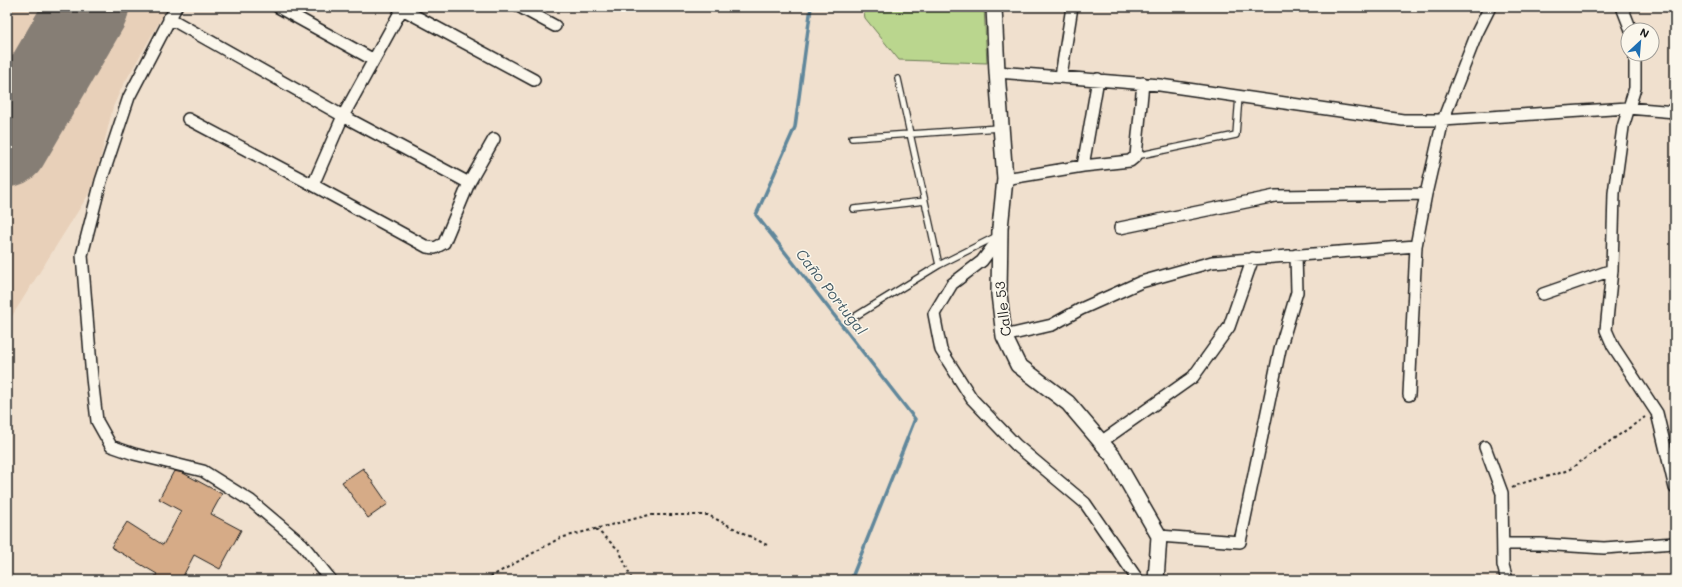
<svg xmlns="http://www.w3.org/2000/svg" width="1682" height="587" viewBox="0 0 1682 587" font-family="Mali,sans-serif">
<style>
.built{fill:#e8d0b9}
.green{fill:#bad68e;stroke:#6b7955}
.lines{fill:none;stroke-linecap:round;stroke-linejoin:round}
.stream{stroke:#60879b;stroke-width:3.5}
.runway{stroke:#867e75;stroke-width:82}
.building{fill:#d6ab87;stroke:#1c1c1c}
.lane-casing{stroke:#1c1c1c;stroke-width:8}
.street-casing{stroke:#1c1c1c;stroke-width:14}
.secondary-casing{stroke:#1c1c1c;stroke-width:18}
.path{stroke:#1c1c1c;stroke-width:2;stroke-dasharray:3 3;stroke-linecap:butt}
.lane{stroke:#fbf7ec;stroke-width:5.5}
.street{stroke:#fbf7ec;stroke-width:11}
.secondary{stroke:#fbf7ec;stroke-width:15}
.labels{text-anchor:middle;stroke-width:3;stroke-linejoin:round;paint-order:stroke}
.street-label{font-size:14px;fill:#1c1c1c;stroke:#fbf7ec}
.water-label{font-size:15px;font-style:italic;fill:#445b66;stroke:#fbf7ec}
</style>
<rect width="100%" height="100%" fill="#f0e0ce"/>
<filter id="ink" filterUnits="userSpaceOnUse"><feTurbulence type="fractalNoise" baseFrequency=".025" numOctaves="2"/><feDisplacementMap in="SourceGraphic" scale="8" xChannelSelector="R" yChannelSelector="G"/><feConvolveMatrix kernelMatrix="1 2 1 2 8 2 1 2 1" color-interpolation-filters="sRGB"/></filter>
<g filter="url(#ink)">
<!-- built -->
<path class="built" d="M7,7H168L121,89L113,107L99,164L90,192L7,324Z"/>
<!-- green -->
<path class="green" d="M863,7H984L987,63L899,60L865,18Z"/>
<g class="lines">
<!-- stream -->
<path class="stream" d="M811,7L795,127L756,215L915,419L851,580"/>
<!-- runway -->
<path class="runway" d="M7,146L88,7"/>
</g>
<!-- building -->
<path class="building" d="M363,468L388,504L368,518L342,482Z
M174,471L183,473L222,494L211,514L241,530L220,569L194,555L181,580H153L157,574L111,547L127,522L163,545L181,511L159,499Z"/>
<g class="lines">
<defs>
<path id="lane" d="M1666,7L1675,11
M898,79L939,265
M852,138L999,128
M1136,156L1236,135L1239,96
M854,209L925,201
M856,316L939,265L997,236"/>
<path id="street" d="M176,7L129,97L101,181L82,255L92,378L97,421L111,446L134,454L203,471L251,501L302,544L331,580
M278,7L374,60
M520,7L555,26
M1622,7L1631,30
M402,9L534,80
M169,18L343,116L469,183
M1635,54V88L1623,127L1614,193L1612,270L1606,330L1613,346L1657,413L1675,488
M997,72L1160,85L1403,120H1443L1628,108L1675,112
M1061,76L1072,7
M188,119L313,185L427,247L435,248L444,243L469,183L494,139
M1083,166L1098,79
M1005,179L1083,166L1130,161L1136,156L1143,83
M313,185L343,116L403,7
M1120,228L1275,196L1426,194
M1000,237L982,261L952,284L934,314L941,350L972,399L1016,445L1085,503L1138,580
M1543,294L1612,270
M1004,336L1052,325L1081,309L1141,282L1212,262L1416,246
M1409,395L1416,246L1426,194L1443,120L1477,33L1490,7
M1101,442L1193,377L1229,327L1253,258
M1485,447L1502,493L1503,565L1507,580
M1159,536L1240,542L1280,349L1297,292L1296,255
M1503,544H1540L1604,548L1675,543"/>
<path id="secondary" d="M994,7L997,72L1005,179L1000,228L999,294L1004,336L1018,365L1068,403L1113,456L1159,536L1156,580"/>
</defs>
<!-- lane casing -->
<use href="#lane" class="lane-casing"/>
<!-- street casing -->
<use href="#street" class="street-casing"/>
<!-- secondary casing -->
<use href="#secondary" class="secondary-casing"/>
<!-- path -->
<path class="path" d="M1512,488C1530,478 1551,478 1570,469L1645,417
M596,529L619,550L632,580
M485,580L560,538L649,515H708L767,545"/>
<!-- lane -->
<use href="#lane" class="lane"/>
<!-- street -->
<use href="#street" class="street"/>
<!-- secondary -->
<use href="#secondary" class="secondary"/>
</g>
</g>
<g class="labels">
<!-- street labels -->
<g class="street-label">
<text transform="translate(1003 309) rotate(-97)" y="5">Calle 53</text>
</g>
<!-- water labels -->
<g class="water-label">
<text transform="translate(831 292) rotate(52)" y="5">Caño Portugal</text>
</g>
</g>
<!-- margin -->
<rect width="1682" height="587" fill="none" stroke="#fbf7ec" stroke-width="24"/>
<rect x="12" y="12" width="1658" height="563" fill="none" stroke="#1c1c1c" stroke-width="1.5" filter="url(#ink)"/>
<!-- north arrow -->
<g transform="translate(1640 42) rotate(26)"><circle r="19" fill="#fbf7ec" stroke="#a29f99"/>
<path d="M0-3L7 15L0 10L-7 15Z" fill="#1f6fb2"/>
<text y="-6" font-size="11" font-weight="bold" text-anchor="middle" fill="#1c1c1c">N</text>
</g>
</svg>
